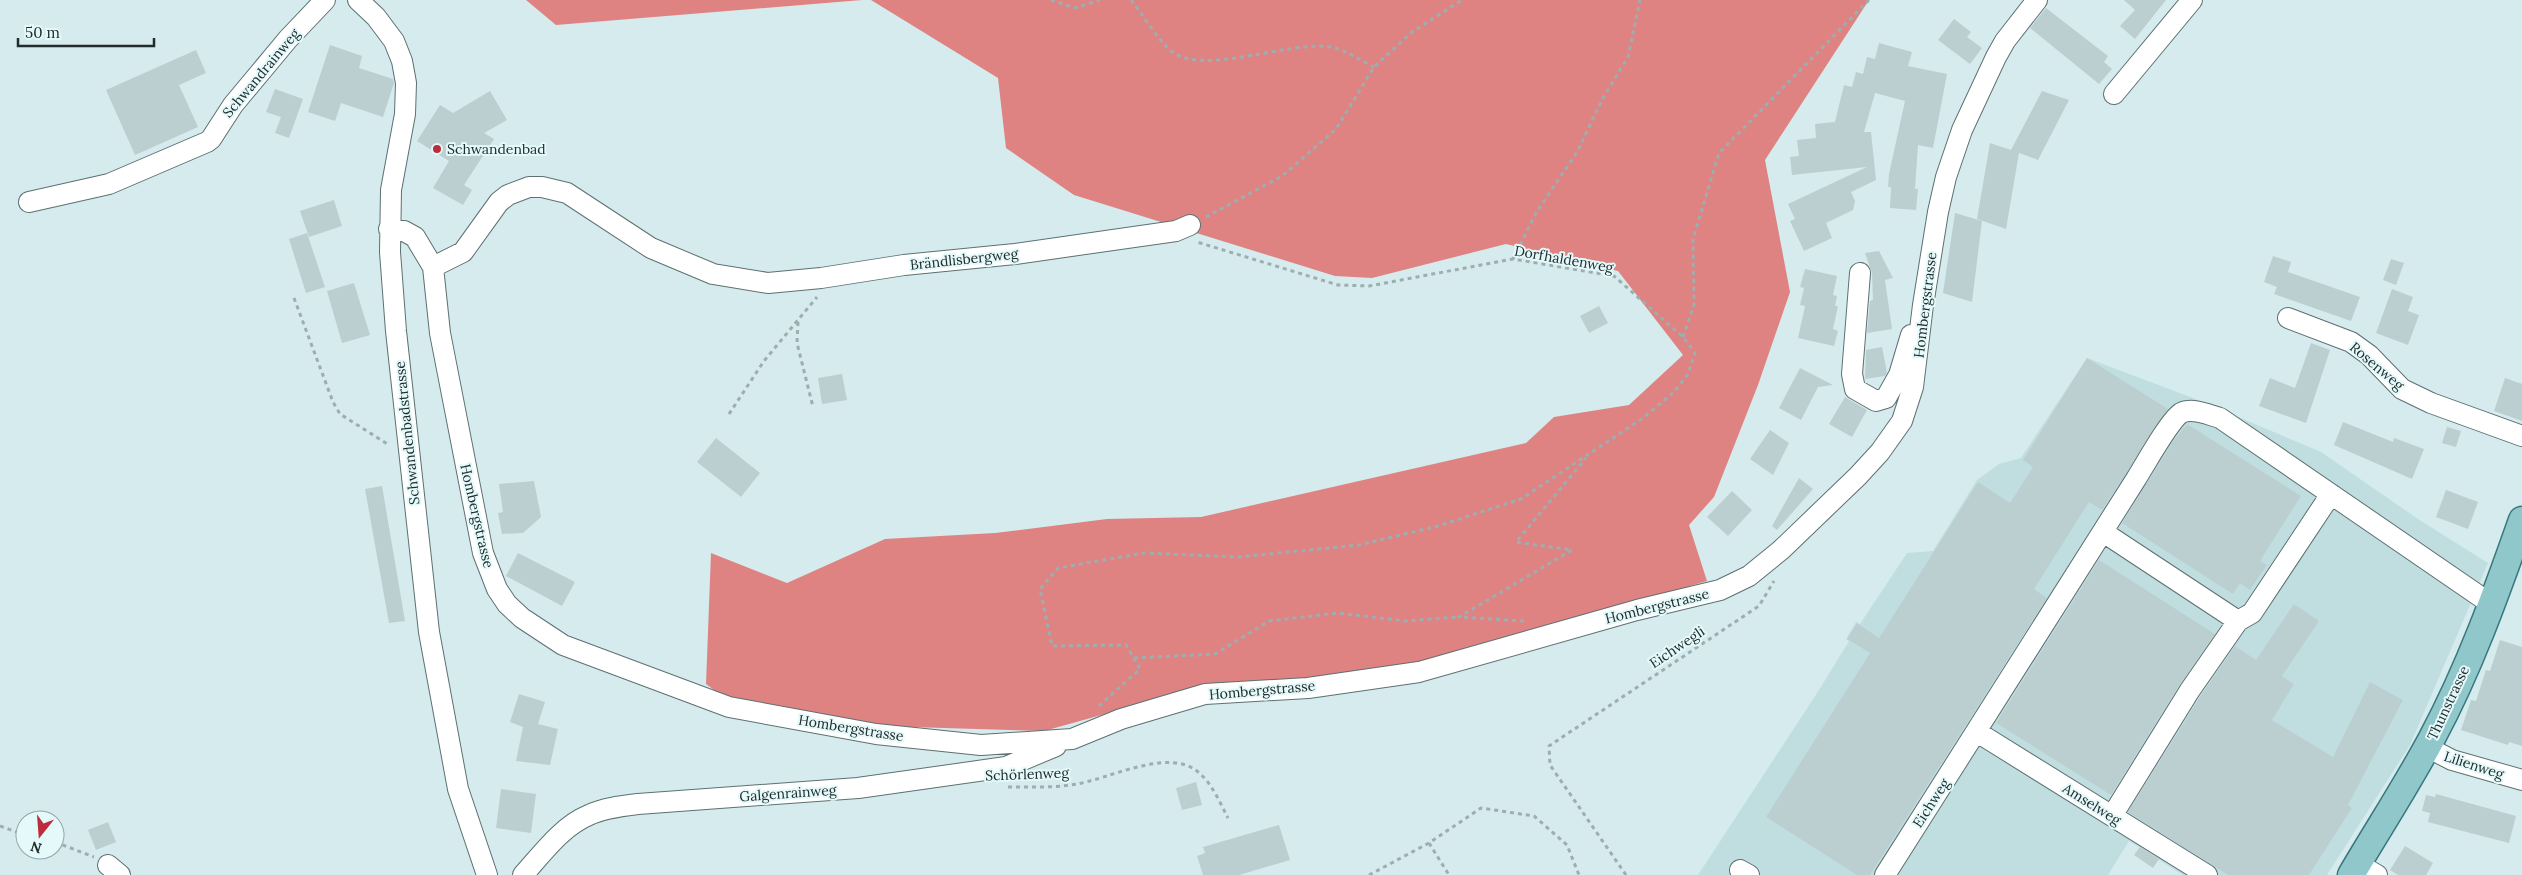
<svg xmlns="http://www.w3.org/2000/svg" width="2522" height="875" viewBox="0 0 2522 875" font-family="Lora,serif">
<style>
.built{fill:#c0dee0}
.forest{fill:#de8382}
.building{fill:#bbcfd1}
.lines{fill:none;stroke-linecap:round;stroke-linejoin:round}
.minor-casing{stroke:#5d7072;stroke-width:22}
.major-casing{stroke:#38787d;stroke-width:29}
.path{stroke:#9daeb0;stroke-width:3;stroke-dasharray:4 4;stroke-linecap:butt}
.minor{stroke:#fff;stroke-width:20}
.major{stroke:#8fc7cb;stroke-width:26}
.poi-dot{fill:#bc2c3b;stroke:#e3f9fa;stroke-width:2}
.labels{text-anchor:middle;stroke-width:4;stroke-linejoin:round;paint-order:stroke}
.street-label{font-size:14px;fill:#232b2c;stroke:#e3f9fa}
.poi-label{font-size:14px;fill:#232b2c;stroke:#e3f9fa;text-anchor:start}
</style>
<rect width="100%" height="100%" fill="#d6ebed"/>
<!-- built -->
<path class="built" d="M2087,358L2193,398L2321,452L2418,519L2488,563L2410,745L2327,875H2183L2129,841L2108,875H1698L1819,690L1849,641L1846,639L1856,622L1860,624L1907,553L1933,551L1977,480L1999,464L2021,458Z"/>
<!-- forest -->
<path class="forest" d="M526,0H862L556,25Z
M871,0H1869L1765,160L1790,292L1758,385L1714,497L1689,525L1707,581L1418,665L1304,680L1209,685L1044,731L878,726L726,699L706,684L711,553L787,583L885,539L995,533L1107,519L1201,517L1526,443L1554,417L1629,405L1683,355L1618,271L1506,244L1372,278L1335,276L1074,195L1006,148L998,78Z"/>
<!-- building -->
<path class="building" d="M2124,0H2166L2135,39L2120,26L2135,10Z
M2046,8L2108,56L2104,62L2112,69L2099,84L2030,28Z
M1954,19L1971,32L1967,37L1982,48L1970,64L1938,40Z
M1879,43L1912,52L1908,66L1947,74L1933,148L1918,145L1915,189H1918L1916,210L1890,208L1891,187H1888L1889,174L1905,101L1875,93L1864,132H1871L1876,180L1851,192L1855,201L1853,210L1826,223L1832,238L1804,251L1790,221L1795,219L1788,204L1867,167L1792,175L1790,157L1799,156L1797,140L1816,138L1815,124L1835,122L1844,85L1852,87L1856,72L1863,74L1867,57L1875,59Z
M330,45L362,56L359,68L393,79L394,83L383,117L341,103L335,121L308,112Z
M196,50L206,73L179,85L198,127L135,155L106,90Z
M275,89L303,99L289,138L275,133L281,117L266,112Z
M490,91L507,120L484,133L494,139L464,185L472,190L463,205L433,188L449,161L417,141L440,105L453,113Z
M2042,91L2069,100L2038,160L2019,153L2006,229L1977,219L1990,143L2011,150Z
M334,200L342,226L309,237L300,211Z
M1955,213L1982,221L1972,302L1943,293Z
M307,233L325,287L306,293L289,239Z
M1879,251L1893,278L1885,280L1892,329L1867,333L1870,301L1873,300L1872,273L1865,253Z
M2273,256L2291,262L2288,272L2360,297L2351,321L2274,294L2277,287L2264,282Z
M2391,259L2404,263L2396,285L2383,280Z
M1805,269L1837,276L1833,295L1837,296L1835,306H1838L1833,329L1838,331L1834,346L1798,338L1805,306L1800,305L1804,288L1800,287Z
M354,283L370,335L342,343L327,291Z
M2392,289L2413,297L2408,311L2419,315L2408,345L2376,333Z
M1599,306L1608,323L1589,333L1580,316Z
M2311,343L2330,350L2306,423L2259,406L2270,378L2295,388Z
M1882,347L1887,373L1885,376L1865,379L1866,350Z
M2087,358L2168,409L2102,510L2089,502L2034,589L2047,598L1870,875H1857L1766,817L1870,653L1847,639L1857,623L1879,638L1978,482L2010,503L2033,467L2023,460Z
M1800,368L1833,385L1818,387L1801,420L1779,408Z
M842,374L847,400L822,404L818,378Z
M2505,378L2522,384V421L2494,411Z
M1845,397L1867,410L1852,437L1829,424Z
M2343,422L2393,442L2394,438L2424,449L2412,479L2334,445Z
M2187,424L2301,496L2260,561L2267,565L2250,590L2240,583L2233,594L2122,523L2174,440Z
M2447,427L2461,431L2456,447L2442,443Z
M1770,430L1789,443L1773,475L1750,459Z
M716,438L760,473L741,497L697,462Z
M1799,478L1813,489L1777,530L1772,526Z
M534,481L541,517L523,533L502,534L498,513L503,512L499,484Z
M382,486L405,621L389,623L365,489Z
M2446,490L2478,502L2468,529L2436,517Z
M1732,491L1752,510L1728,536L1707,517Z
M518,553L575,582L562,606L506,576Z
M2099,560L2215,634L2180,684L2111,795L1996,723Z
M2294,604L2319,621L2282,676L2294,684L2272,720L2333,757L2370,682L2403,700L2348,805L2352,808L2309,875H2228L2128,812L2200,697L2235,646L2256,660Z
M2500,640L2522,647V746L2509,742L2508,745L2461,730L2471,700L2476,701L2486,670L2490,671Z
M519,694L545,702L538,724L558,729L550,765L516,761L523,727L510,722Z
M1196,782L1202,805L1182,810L1176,788Z
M501,789L536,794L531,833L496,828Z
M2436,794L2516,816L2509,843L2428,822L2430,813L2422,811L2426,795L2435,797Z
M108,822L116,842L96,850L88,830Z
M1279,825L1290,860L1239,875H1203L1197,856L1205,853L1203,847Z
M2405,846L2433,863L2426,875H2398L2390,870Z
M2140,847L2159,859L2153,868L2134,855Z"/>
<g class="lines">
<defs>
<path id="minor" d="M358,0L376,17L394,41L402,61L406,83L405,114L391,190L390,252L396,331L429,632L458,789L487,875
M2114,94L2192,0
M29,202L109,184L207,142L211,139L233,105L288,39L325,0
M389,229L404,231L415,237L433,267L440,333L483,553L497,589L507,604L522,618L563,645L729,707L876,734L981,745L1072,739L1121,719L1205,694L1308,688L1419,672L1637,610L1720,590L1749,576L1781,550L1858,476L1880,452L1902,421L1913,387L1923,305L1938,212L1946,177L1962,130L1996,57L2005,41L2037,0
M433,267L463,252L499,202L508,195L529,187H542L567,193L651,248L713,274L768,283L821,278L904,265L1015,254L1176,231L1190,225
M1860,273L1852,374L1855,389L1876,401L1886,398L1899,375L1911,335
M2288,318L2351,342L2369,355L2402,389L2431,403L2522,436
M2103,532L2238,621L2252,613L2331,494
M1977,732L2207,875
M2427,747L2452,760L2522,780
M2112,816L2190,690L2238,621
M2358,864L2377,875
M108,865L120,875
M1740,870L1749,875
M523,875C542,854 562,826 589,815C604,808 622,806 638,804L858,788L1006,767L1056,746
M1885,875L2136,479C2145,465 2169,421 2181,413C2193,407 2209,415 2220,418L2491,604"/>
<path id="major" d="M2351,875C2378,829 2407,785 2432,738C2469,669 2496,594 2522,520"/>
</defs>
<!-- minor casing -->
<use href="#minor" class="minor-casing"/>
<!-- major casing -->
<use href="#major" class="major-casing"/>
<!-- path -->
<path class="path" d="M1051,0L1075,8L1100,0
M1131,0C1142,14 1159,41 1171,51C1203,77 1289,40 1332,47C1346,50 1361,61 1374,67
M1206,217L1282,176L1336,129L1374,67L1412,32L1462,0
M1513,259L1536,213L1577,152L1604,96L1628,57L1640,0
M294,298L333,402L340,414L389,445
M798,322L797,343L813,407
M1683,337L1694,305L1693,239L1719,153L1869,0
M729,414L764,361L817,297
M1524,621L1459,617L1572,550L1516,542L1586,458
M1134,658L1215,654L1269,621L1338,613L1405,621L1459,617
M1099,706L1140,669L1126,645L1052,646L1040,589L1058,568L1144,553L1238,557L1359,545L1438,526L1521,499L1643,418L1674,392L1688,374L1695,353L1683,337L1614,276L1513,259L1369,286L1338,285L1197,242
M1008,787C1031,787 1054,788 1077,784C1109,778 1154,755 1186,765C1208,773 1218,799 1228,818
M0,826L25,835
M55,842L94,857
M1429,843L1449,875
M1369,875L1429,843L1481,808L1534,816L1567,845L1579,875
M1626,875L1550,765L1549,746L1759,606L1774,581"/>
<!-- minor -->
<use href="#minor" class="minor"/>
<!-- major -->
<use href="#major" class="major"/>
</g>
<!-- markers -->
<circle class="poi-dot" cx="437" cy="149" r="5"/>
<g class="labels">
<!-- street labels -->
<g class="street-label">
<text transform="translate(261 73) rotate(-50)" y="5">Schwandrainweg</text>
<text transform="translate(964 259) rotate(-6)" y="5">Brändlisbergweg</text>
<text transform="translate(1564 259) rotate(10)" y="5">Dorfhaldenweg</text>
<text transform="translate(1925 305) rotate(-83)" y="5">Hombergstrasse</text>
<text transform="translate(2377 366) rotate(40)" y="5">Rosenweg</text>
<text transform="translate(407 433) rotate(-96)" y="5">Schwandenbadstrasse</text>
<text transform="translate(477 516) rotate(77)" y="5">Hombergstrasse</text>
<text transform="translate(1657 606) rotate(-14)" y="5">Hombergstrasse</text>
<text transform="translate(1677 647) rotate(-34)" y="5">Eichwegli</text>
<text transform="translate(1262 690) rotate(-5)" y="5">Hombergstrasse</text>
<text transform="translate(2448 703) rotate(-65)" y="5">Thunstrasse</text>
<text transform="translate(851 728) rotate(9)" y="5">Hombergstrasse</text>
<text transform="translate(2474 765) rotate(18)" y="5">Lilienweg</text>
<text transform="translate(1027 774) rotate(-2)" y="5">Schörlenweg</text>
<text transform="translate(788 793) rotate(-4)" y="5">Galgenrainweg</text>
<text transform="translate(1931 803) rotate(-57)" y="5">Eichweg</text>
<text transform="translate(2092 804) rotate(32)" y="5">Amselweg</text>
</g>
<!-- poi labels -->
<g class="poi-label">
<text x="447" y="154">Schwandenbad</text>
</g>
</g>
<!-- north arrow -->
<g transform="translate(40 835) rotate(197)"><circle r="24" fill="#e3f9fa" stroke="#96a7a8"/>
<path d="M0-4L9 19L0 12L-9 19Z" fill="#bc2c3b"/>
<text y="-8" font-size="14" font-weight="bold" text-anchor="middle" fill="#232b2c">N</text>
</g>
<!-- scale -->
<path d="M18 38v8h136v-8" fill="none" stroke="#232b2c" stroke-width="2.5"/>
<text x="25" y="38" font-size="15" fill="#232b2c" stroke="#e3f9fa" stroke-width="4" paint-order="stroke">50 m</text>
</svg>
